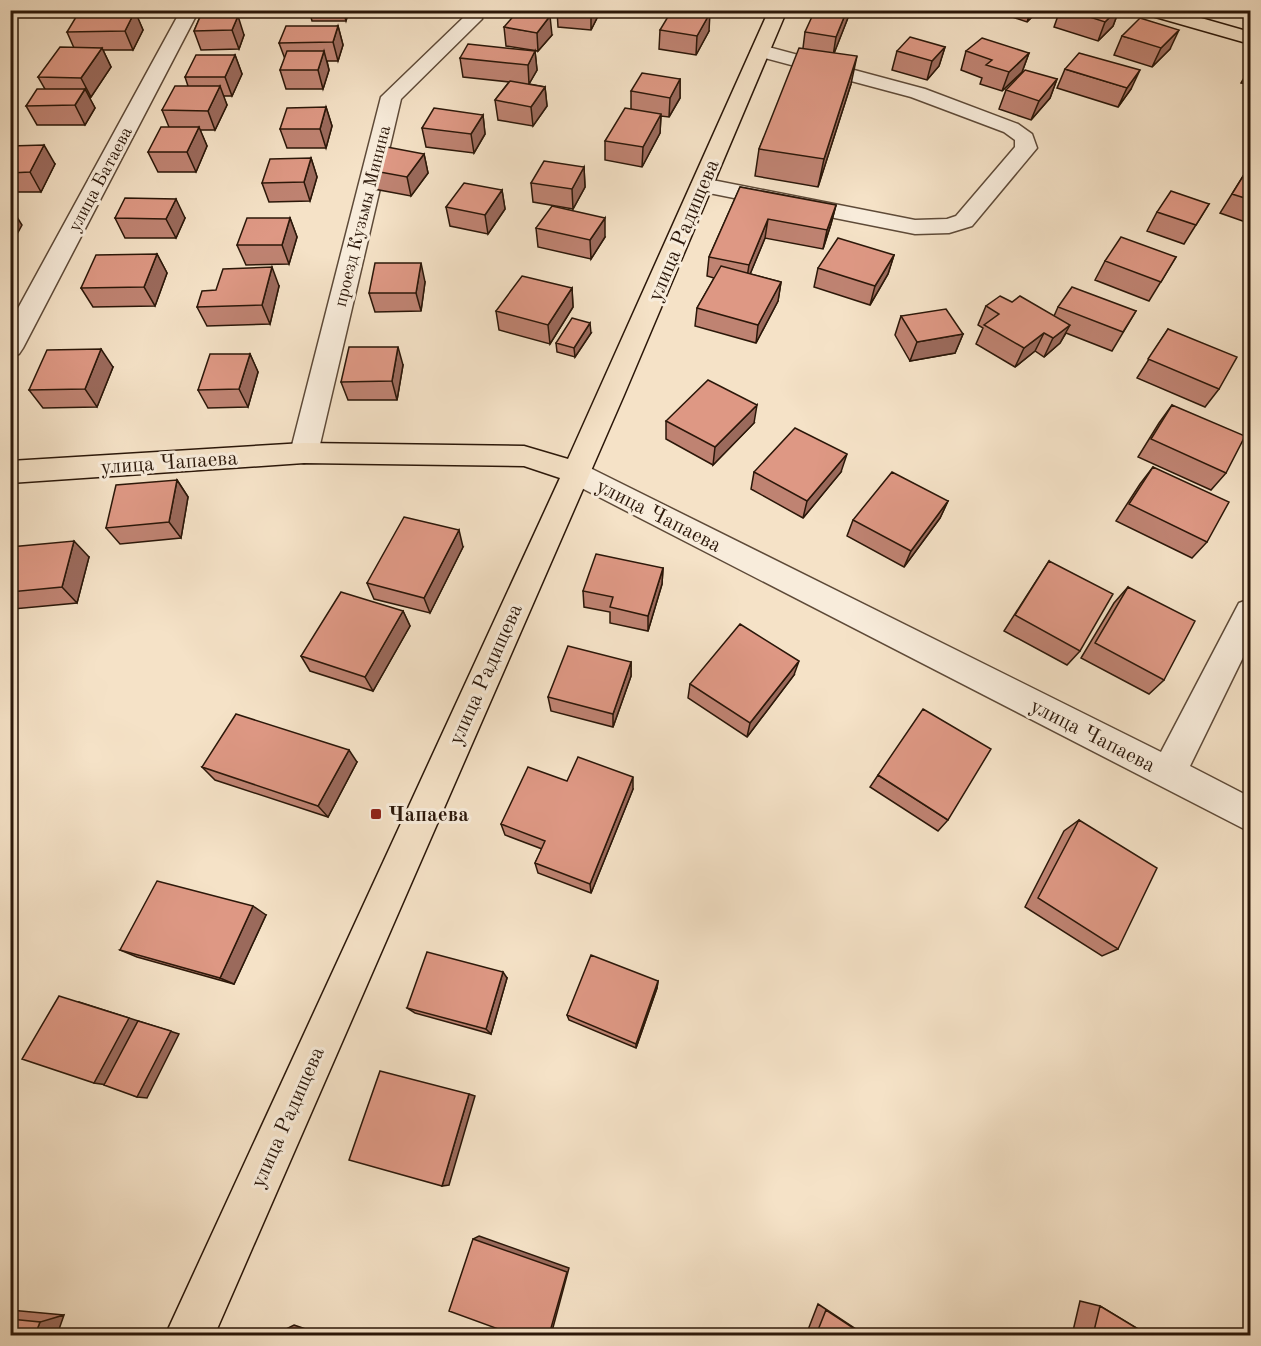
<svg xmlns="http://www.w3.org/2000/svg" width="1261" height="1346" viewBox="0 0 1261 1346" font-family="'Old Standard TT',serif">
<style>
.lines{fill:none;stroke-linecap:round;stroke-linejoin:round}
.minor-casing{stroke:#5e4a38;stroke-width:3}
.major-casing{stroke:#2b1709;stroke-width:3}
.minor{fill:#f8ecdb;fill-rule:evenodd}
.major{fill:#f5e2c7;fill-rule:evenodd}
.wall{fill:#bf8372;stroke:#2b1709;stroke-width:1.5}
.shaded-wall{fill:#9b6a5c;stroke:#2b1709;stroke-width:1.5}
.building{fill:#de9884;stroke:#2b1709;stroke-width:1.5}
.poi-dot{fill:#8f2418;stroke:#f8ecdb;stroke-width:2}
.labels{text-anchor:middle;stroke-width:6;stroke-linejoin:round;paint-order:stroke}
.far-street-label{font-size:18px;fill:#2b1709;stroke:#f8ecdb}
.street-label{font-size:21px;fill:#2b1709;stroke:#f8ecdb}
.poi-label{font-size:21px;font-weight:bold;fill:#2b1709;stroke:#f8ecdb;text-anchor:start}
</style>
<rect width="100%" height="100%" fill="#f5e2c7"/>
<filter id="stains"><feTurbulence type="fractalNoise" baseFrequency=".00333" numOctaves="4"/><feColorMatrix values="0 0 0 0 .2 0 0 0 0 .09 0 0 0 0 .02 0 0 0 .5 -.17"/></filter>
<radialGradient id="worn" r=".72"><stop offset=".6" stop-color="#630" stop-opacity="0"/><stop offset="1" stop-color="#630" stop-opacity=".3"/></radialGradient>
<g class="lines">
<defs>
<path id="minor" d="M181,10H199L23,348L19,354L10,357V323Z
M465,10H483L482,19L401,99L318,453L314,460L304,463L294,460L290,453L381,97L464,17Z
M761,45L925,89L1018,124L1032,134L1037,148L972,226L949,233L915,234L694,190L691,185L694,180L702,178L915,220L947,219L956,216L1015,147V140L1004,132L911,97L754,55L751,51L754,47Z
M576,461L1161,752L1239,603L1250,599V643L1190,766L1250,797V832L566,480L562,472L566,464Z"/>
<path id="major" d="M769,10H787L624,395L214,1336H165L560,478L524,466L304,463L10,483V461L304,443L524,446L568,459Z
M1142,10H1173L1250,32V44L1145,14Z"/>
</defs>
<!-- minor casing -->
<use href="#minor" class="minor-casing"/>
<!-- major casing -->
<use href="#major" class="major-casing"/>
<!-- minor -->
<use href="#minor" class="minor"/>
<!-- major -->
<use href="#major" class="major"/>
</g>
<!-- wall -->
<path class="wall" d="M101,10H156V11L135,12L143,30L133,50H103L111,67L91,97H89L95,108L85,125H37L26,106L45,89L38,77L74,48L67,32L101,12Z
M309,10H349L346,21H312Z
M557,10H599V14L591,30L558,27Z
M851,10L834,53L851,84L818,187L755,176L759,149L803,48L805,32Z
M992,10H1039L1027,22Z
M1060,10H1119L1113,26L1098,41L1054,27Z
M200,17L244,35L239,49L201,50L194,31Z
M338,26L343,45L338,61H327L329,70L323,89H286L280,70L285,59L279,43Z
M504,27L552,35L538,51L506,46Z
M660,30L709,31L696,55L659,49Z
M1122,36L1170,49L1152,67L1114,55Z
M945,47L939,66L927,80L892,70L897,51Z
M535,51L537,70L529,84L545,87L547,106L533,126L498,120L495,100L509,82L463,77L460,58Z
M966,51L1029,53L1022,72L1002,91L980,84L982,78L961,70Z
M235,55L242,74L232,96H223L227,105L215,130H200L207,146L196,172H158L148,152L169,127L162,110L188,86L185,77Z
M1251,66V85L1241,83Z
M1065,69L1131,89L1118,107L1057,88Z
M680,79V98L669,117L661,116L660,133L642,167L605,160V141L631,109V91Z
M1057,79L1050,98L1031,120L999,109L1006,90Z
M326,107L332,126L326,148H287L280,129Z
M483,115L485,134L474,153L426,147L422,128Z
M10,146L55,164L41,192H10Z
M424,154L428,173L411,196L374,189L369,170Z
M311,158L317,177L310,201L269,202L262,183Z
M584,167L585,187L573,209L533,202L531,183Z
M1245,173L1251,175V224L1220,213Z
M740,187L836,205L831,224L823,249L765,238L750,274L781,282L778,301L756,343L695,326L697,308L714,278L707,276L709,257Z
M502,190L505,209L488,234L450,226L446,207Z
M1209,204L1184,244L1147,231L1157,212Z
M115,218H185L176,238H125Z
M290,218L297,237L289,264L246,265L237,245Z
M536,228L605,237L591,259L538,247Z
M157,254L167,273L155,306L93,307L81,288Z
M894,255L888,274L870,305L814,287L818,268Z
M1176,257L1149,301L1095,280L1105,261Z
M425,282L421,311L375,312L369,293Z
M279,286L270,324L207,326L197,307Z
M572,288L573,307L550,344L499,330L496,311Z
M1012,302L1054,316L1058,307L1136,311L1112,351L1066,333L1060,343L1044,357L1035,351L1015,367L976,344L983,328L978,325L986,306Z
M901,316L963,334L955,353L910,361L895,335Z
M1168,329L1219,389L1205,407L1137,378Z
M591,333L575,357L557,352L556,343Z
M250,354L258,372L248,407L208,408L198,390Z
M403,365L397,400H348L341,382Z
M113,367L97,407L43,408L29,390Z
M1172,405L1226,473L1211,490L1138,457L1159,423Z
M666,421L754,423L713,465L666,439Z
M1153,467L1207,542L1192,558L1116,521L1140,484Z
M754,472H841L803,518L751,489Z
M177,480L188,497L181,538L120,544L106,528Z
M948,501L940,518L904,567L847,536L853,520Z
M10,547L89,557L77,603L13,609L10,607Z
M463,547L430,613L374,599L367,583Z
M1049,561L1080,651L1067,665L1004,631Z
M663,568L662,584L648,631L610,623V612L584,607L583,591Z
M1128,587L1164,680L1149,694L1081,658L1114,603Z
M403,611L410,626L373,691L310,671L301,656Z
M631,662V676L613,727L551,711L548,697Z
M794,675L747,737L688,698L690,684Z
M357,762L328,817L215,780L202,767Z
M878,775L948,820L938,831L870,787Z
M567,781L633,789L591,893L538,873L535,863L542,849L505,835L501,824Z
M1079,820L1118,949L1102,956L1025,907L1064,831Z
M266,915L234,984L137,957L120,950Z
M507,978L491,1034L415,1013L407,1008Z
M658,981L657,988L636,1048L569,1020L567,1015Z
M1080,1301L1100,1306L1148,1335H1072Z
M818,1304L865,1335H806Z
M10,1310L64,1315L10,1335Z"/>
<!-- shaded-wall -->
<path class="shaded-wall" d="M343,10H349L346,21Z
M591,10H599V14L591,30Z
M847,10H851L833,56L836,37Z
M1031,10H1039L1027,22Z
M1117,10H1119L1113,26L1098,41L1105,22Z
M135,11L143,30L133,50L125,31Z
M710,13L709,31L696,55L697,36Z
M238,16L244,35L239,49L232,30Z
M550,16L552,35L538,51L537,33Z
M338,26L343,45L338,61L333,42Z
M1179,30L1170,49L1152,67L1161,48Z
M945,47L939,66L927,80L932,61Z
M102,48L111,67L91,97L81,78Z
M324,51L329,70L323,89L318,70Z
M535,51L537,70L529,84L528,65Z
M1029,53L1022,72L1002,91L1009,72Z
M235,55L242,74L232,96L225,77Z
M857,56L851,84L818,187L824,159Z
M1140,70L1131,89L1118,107L1127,88Z
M680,79V98L669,117L670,98Z
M1057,79L1050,98L1031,120L1039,101Z
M220,86L227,105L215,130L208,111Z
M545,87L547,106L533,126L531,107Z
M85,89L95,108L85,125L75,105Z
M326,107L332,126L326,148L320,129Z
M661,114L660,133L642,167L643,147Z
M483,115L485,134L474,153L471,134Z
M199,127L207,146L196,172L187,152Z
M44,145L55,164L41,192L30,172Z
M424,154L428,173L411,196L407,177Z
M311,158L317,177L310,201L304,182Z
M584,167L585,187L573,209L572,189Z
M502,190L505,209L488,234L485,215Z
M176,199L185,218L176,238L166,219Z
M836,205L831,224L823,249L827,230Z
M10,206L22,225L10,247Z
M290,218L297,237L289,264L282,245Z
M605,218V237L591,259L590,240Z
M768,219L765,238L746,284L749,265Z
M157,254L167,273L155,306L144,287Z
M894,255L888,274L870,305L875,286Z
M421,263L425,282L421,311L416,293Z
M272,267L279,286L270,324L262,305Z
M781,282L778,301L756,343L758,325Z
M572,288L573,307L550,344L548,325Z
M590,323L591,333L575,357L574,348Z
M1070,325L1060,343L1044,357L1053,338Z
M1044,333L1035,351L1015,367L1024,348Z
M963,334L955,353L910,361L917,342Z
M398,347L403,365L397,400L392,381Z
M101,349L113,367L97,407L85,389Z
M250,354L258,372L248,407L239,389Z
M757,405L754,423L713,465L715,447Z
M847,454L841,472L803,518L807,501Z
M177,480L188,497L181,538L169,522Z
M948,501L940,518L904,567L911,551Z
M10,514L16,519L10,537Z
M459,530L463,547L430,613L424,598Z
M74,541L89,557L77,603L62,587Z
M663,568L662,584L648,631V616Z
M403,611L410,626L373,691L365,677Z
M799,661L794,675L747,737L750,723Z
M631,662V676L613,727V714Z
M349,750L357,762L328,817L318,806Z
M633,777V789L591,893L590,884Z
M253,906L266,915L234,984L220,978Z
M503,972L507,978L491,1034L486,1029Z
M658,981L657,988L636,1048V1044Z
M79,1002L179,1034L147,1098L137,1097L114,1086L94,1083Z
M469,1094L475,1096L449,1185L442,1186Z
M479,1236L569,1268L551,1335H549L473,1239Z
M64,1315L57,1335H35L40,1322Z
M294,1325L323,1335H290L280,1332Z"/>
<!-- building -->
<path class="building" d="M672,10H696L710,13L697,36L660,30Z
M815,10H847L836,37L805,32Z
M1068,10H1117L1105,22Z
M135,11L125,31L67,32L79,12Z
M518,11L550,16L537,33L504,27Z
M238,16L232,30L194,31L200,17Z
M1140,18L1179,30L1161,48L1122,36Z
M286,26H338L333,42L279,43Z
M910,37L945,47L932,61L897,51Z
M982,38L1029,53L1009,72L986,65L992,60L966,51Z
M468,44L535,51L528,65L460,58Z
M60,47L102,48L81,78L38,77Z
M799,48L857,56L824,159L759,149Z
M287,51H324L318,70H280Z
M1079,53L1140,70L1127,88L1065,69Z
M196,55H235L225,77H185Z
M1025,70L1057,79L1039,101L1006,90Z
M642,73L680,79L670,98L631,91Z
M510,81L545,87L531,107L495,100Z
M175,86H220L208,111L162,110Z
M37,89H85L75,105L26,106Z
M326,107L320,129H280L287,108Z
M434,108L483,115L471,134L422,128Z
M625,108L661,114L643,147L605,141Z
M161,127H199L187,152H148Z
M44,145L30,172L10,173V146Z
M387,147L424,154L407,177L369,170Z
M311,158L304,182L262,183L270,159Z
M544,161L584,167L572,189L531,183Z
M1245,173L1251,175V200L1232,194Z
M464,183L502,190L485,215L446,207Z
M740,187L836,205L827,230L768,219L749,265L709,257Z
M1171,191L1209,204L1196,225L1157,212Z
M125,198L176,199L166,219L115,218Z
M552,206L605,218L590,240L536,228Z
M247,218H290L282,245H237Z
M1121,237L1176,257L1161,282L1105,261Z
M838,238L894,255L875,286L818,268Z
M157,254L144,287L81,288L96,255Z
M375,263H421L416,293H369Z
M721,266L781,282L758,325L697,308Z
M272,267L262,305L197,307L202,291L216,290L223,269Z
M522,276L572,288L548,325L496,311Z
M1072,287L1136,311L1123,332L1058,307Z
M1000,296L1012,302L1020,296L1070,325L1053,338L1044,333L1024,348L984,325L999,314L986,306Z
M946,309L963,334L917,342L901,316Z
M572,318L590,323L574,348L556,343Z
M1168,329L1237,357L1219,389L1148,359Z
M349,347H398L392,381L341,382Z
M101,349L85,389L29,390L47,350Z
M210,354H250L239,389L198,390Z
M708,380L757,405L715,447L666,421Z
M1172,405L1245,436L1226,473L1151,439Z
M795,428L847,454L807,501L754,472Z
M1153,467L1229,502L1207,542L1129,504Z
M892,472L948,501L911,551L853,520Z
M177,480L169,522L106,528L116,485Z
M404,517L459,530L424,598L367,583Z
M74,541L62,587L10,592V547Z
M596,554L663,568L648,616L610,607L613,597L583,591Z
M1049,561L1113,594L1080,651L1015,615Z
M1128,587L1195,621L1164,680L1095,643Z
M341,592L403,611L365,677L301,656Z
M740,624L799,661L750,723L690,684Z
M568,646L631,662L613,714L548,697Z
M923,709L991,749L948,820L878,775Z
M236,714L349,750L318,806L202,767Z
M578,757L633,777L590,884L535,863L545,841L501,824L528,767L567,781Z
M1079,820L1157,868L1118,949L1038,898Z
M157,881L253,906L220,978L120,950Z
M427,952L503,972L486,1029L407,1008Z
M591,955L658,981L636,1044L567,1015Z
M59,996L129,1018L94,1083L22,1059Z
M138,1021L171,1031L137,1097L104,1085Z
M380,1071L469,1094L442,1186L349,1160Z
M473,1239L567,1272L549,1335H515L449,1311Z
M1100,1306L1148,1335H1093Z
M826,1310L864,1335H816Z
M10,1319L40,1322L35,1335H10Z
M280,1332L290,1335H278Z"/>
<!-- markers -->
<rect class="poi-dot" x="370" y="808" width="12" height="12" rx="3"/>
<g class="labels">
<!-- far-street labels -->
<g class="far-street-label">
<text transform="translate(100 179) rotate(-62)" y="6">улица Батаева</text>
<text transform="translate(362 216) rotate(-76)" y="6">проезд Кузьмы Минина</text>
</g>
<!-- street labels -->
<g class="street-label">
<text transform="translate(683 230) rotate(-67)" y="7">улица Радищева</text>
<text transform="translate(169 462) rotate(-4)" y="7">улица Чапаева</text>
<text transform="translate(659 515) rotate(27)" y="7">улица Чапаева</text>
<text transform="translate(485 674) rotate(-66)" y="7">улица Радищева</text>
<text transform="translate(1093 735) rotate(27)" y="7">улица Чапаева</text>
<text transform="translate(287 1117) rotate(-66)" y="7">улица Радищева</text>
</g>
<!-- poi labels -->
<g class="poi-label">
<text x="388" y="821">Чапаева</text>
</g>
</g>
<!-- margin -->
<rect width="1261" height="1346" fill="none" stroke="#f5e2c7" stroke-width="36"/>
<rect x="12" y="12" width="1237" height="1322" fill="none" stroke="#2b1709" stroke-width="3"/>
<rect x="18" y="18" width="1225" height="1310" fill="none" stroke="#2b1709" stroke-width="1.5"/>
<rect width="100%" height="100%" filter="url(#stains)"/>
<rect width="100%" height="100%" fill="url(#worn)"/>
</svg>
